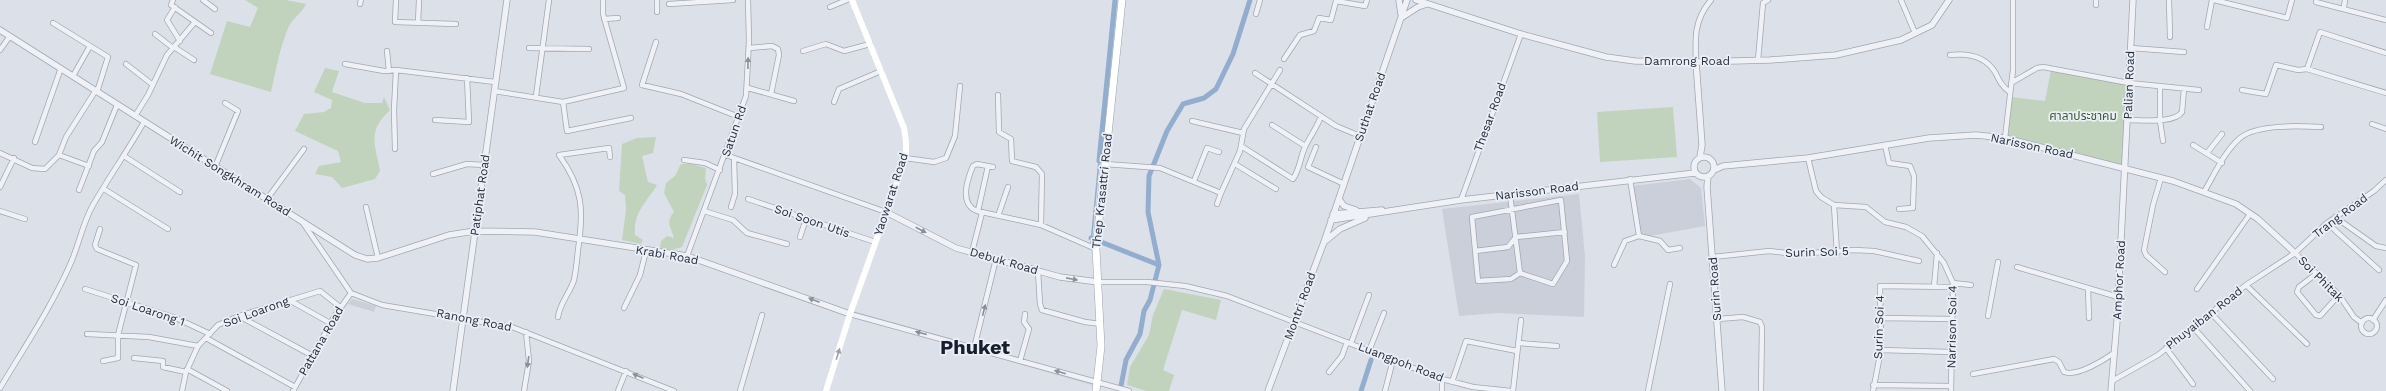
<svg xmlns="http://www.w3.org/2000/svg" width="2386" height="391" viewBox="0 0 2386 391" font-family="'Work Sans','Noto Sans Thai',sans-serif">
<style>
.built{fill:#cacfda}
.green{fill:#c1d3bc}
.lines{fill:none;stroke-linecap:round;stroke-linejoin:round}
.stream{stroke:#92adcd;stroke-width:1.5}
.canal{stroke:#92adcd;stroke-width:5}
.minor-casing{stroke:#a1a7b2;stroke-width:6}
.tertiary-casing{stroke:#a1a7b2;stroke-width:7}
.primary-casing{stroke:#9aa4b5;stroke-width:8}
.minor{stroke:#eff1f6;stroke-width:4.5}
.tertiary{stroke:#eff1f6;stroke-width:5.5}
.secondary{stroke:#fff;stroke-width:6}
.primary{stroke:#fff;stroke-width:7}
.oneway{fill:#8a8f9b}
.oneway2{fill:#9ca0a9}
.labels{text-anchor:middle;stroke-width:3.5;stroke-linejoin:round;paint-order:stroke}
.street-label{font-size:12px;fill:#242d40;stroke:#ebeff6}
.park-label{font-size:12px;fill:#375d30;stroke:#ebeff6}
.town-label{font-size:20px;font-weight:bold;fill:#171e30;stroke:#ebeff6}
</style>
<rect width="100%" height="100%" fill="#dce0e8"/>
<!-- built -->
<path class="built" d="M1690,179L1701,188L1705,226L1650,236L1641,235L1632,186Z
M1579,194L1585,256L1584,317L1498,313L1459,316L1442,209Z
M352,299L376,306L374,312L348,304Z
M853,311L1093,378L1092,385L852,316Z"/>
<!-- green -->
<path class="green" d="M245,0H286L306,4C302,13 293,18 289,26C280,46 276,70 271,92L210,74L227,21L250,27L258,8Z
M325,68L339,71L332,92L365,103H382L384,97L390,110C367,132 375,143 380,171L375,179L342,188L332,177L315,174L319,166L341,162L338,151L295,131L304,114L324,112L331,108L332,100L314,92Z
M2051,70L2126,85L2122,166L2008,135L2011,97L2045,101Z
M1673,107L1677,157L1600,162L1597,112Z
M656,137L653,153L642,156L648,182L657,185C647,202 633,212 635,235L643,240L641,244L622,240L626,210L625,195L619,191L622,144L637,138Z
M681,164H691L706,168L705,178L707,185L682,247L672,250L660,248L661,241L667,236L674,238C671,227 665,222 674,212L664,193L666,183L675,176Z
M1164,289L1221,300L1216,320L1182,310L1163,370L1174,375L1169,391H1146L1127,385L1130,367L1149,335L1153,315Z"/>
<g class="lines">
<!-- stream -->
<path class="stream" d="M1091,243L1099,161"/>
<!-- canal -->
<path class="canal" d="M1099,161L1115,0
M1091,238L1159,265
M1120,391L1126,360L1140,334L1144,311L1150,300L1159,265L1148,212L1149,176L1167,131L1183,104L1204,98L1216,89L1233,54L1250,0
M1361,391L1371,360"/>
<defs>
<path id="minor" d="M173,0L171,5L211,33
M203,0L215,9
M396,0L395,22L456,24
M1901,0L1915,33
M2096,0V5
M2169,0L2170,37
M2214,0L2287,18L2292,0
M2316,2L2386,20
M360,4L361,0
M669,4L733,0
M175,7L167,20L180,41
M830,7L847,0
M2344,7L2345,0
M657,12V0
M1256,14L1260,0
M604,19L618,18
M53,23L108,57L97,92
M418,23L419,0
M2207,27L2212,0
M155,34L173,48
M656,42L642,85L681,94L739,117
M174,47L194,60
M529,48L589,49
M749,48L772,46L778,49L779,55L771,94
M2131,48L2184,52
M0,50L10,36
M387,51L389,71
M803,51L826,44L844,51L870,44
M1950,55C1968,53 1985,56 1995,72C1999,80 2002,87 2010,92
M1284,59L1300,35L1314,31L1319,18L1331,20L1336,1L1365,6L1367,0
M1758,60L1763,3L1768,0
M1696,62C1695,38 1694,20 1711,0
M126,64L153,85
M345,64L384,71L396,70L495,82
M2307,69L2320,32L2386,53
M1255,73L1336,126L1360,136
M73,76L90,46
M2011,83L2037,68L2043,67L2129,83L2199,90
M2160,86V121L2163,141
M748,88L794,101
M2242,90L2266,94L2276,65L2298,70L2307,69L2386,93
M494,91L563,102L624,88L603,14V0
M998,95L999,132L1011,139L1012,161L1036,167L1042,174L1041,225
M536,96L549,0
M563,102L567,131L631,118
M834,102L839,89L881,71
M135,116L148,95L167,55L195,22
M435,120L469,122L467,78
M2128,120C2141,120 2174,124 2182,112L2184,89
M1192,121L1243,133
M2372,124L2386,129
M1272,125L1305,146
M2005,138L2013,70V0
M35,142L61,68
M1885,145L1889,163L1910,166L1914,176L1913,208L1899,209
M2193,145L2222,163
M1241,146L1293,179C1300,169 1300,158 1305,147C1310,136 1317,128 1321,116
M1316,147L1308,167L1344,184
M395,149L394,110L396,70
M0,153L32,168L45,169L59,155L66,137L96,90
M2207,153L2222,134
M59,155L89,166
M726,155L886,212
M124,156L180,192
M905,158L934,162L946,158L955,136L960,86
M1808,158L1816,191L1821,197L1834,205L1866,207L1885,222L1906,227L1922,236L1944,263L1953,283L1951,391
M684,160L705,163L720,170
M1105,164L1160,168L1221,193L1240,151L1244,129L1280,70
M1235,164L1276,189
M215,167L238,111L225,103
M993,167L977,164L973,166C967,180 959,204 977,211L1041,225L1096,249
M433,174L467,164L484,165
M2161,178L2153,205L2144,250L2146,255L2165,272
M1630,179L1639,236L1660,241L1668,250L1680,248
M1194,181L1207,148L1219,152
M0,187L14,158
M104,189L168,229
M79,190L94,151L102,142L117,105
M2204,192C2214,175 2224,152 2240,138C2257,124 2300,126 2321,127
M1510,195L1520,273
M267,199L304,149
M748,199L875,242
M1461,200L1521,34
M1561,200L1567,261L1553,284L1520,273L1511,279L1478,281L1472,217Z
M1217,204L1221,193
M1834,205L1837,253
M366,207L378,258
M731,207L735,194L734,158
M0,211L25,219
M704,211L733,220L747,233L787,244
M978,211L988,166
M998,216L1008,187
M2335,217L2376,246L2386,248
M303,223L351,293L382,305L512,327L674,391
M2327,223L2379,270
M100,229L95,245L97,249L136,265L118,335V358L103,361
M800,237L806,219
M1475,251L1508,247L1516,237L1565,232
M972,252L982,213
M2295,253L2339,295L2354,317L2362,323
M687,256L746,96L749,41L748,0
M1713,257L1769,251L1795,254L1855,250L1874,251L1919,261
M1614,265L1625,241L1639,236
M2017,267L2118,297
M1038,271L1040,304L1042,310L1085,322L1101,324
M2316,274L2299,287L2297,292L2316,315L2320,316L2339,295
M1098,282H1147L1185,286L1227,296L1442,379L1473,387L1511,391
M1953,283L1971,285
M2246,285L2307,344
M1934,287L1937,253
M2088,288L2089,318
M85,289L176,318L210,334
M2197,289L2250,214
M289,300L330,323
M624,308L640,275L646,251
M2211,313L2273,379
M850,314L1129,391
M239,316L313,356
M1988,316L1998,262
M558,317C560,302 570,293 574,280C576,271 577,260 578,250C584,210 583,188 559,155L609,148L610,157
M1881,318L1952,319
M2361 326a8 8 0 1 1 16 0a8 8 0 1 1-16 0Z
M1718,319L1743,317L1760,322L1762,327L1761,391
M2373,320L2386,300
M2193,327L2250,391
M87,334L149,337L198,346
M206,338L295,387
M1351,343L1369,295
M1518,343L1557,346
M974,348L996,259
M2166,348L2193,384
M1881,350L1951,352
M1369,351L1384,313
M134,358L163,361V367L186,372
M1020,361L1029,329L1024,322L1025,314
M187,369L227,391
M1329,372L1342,356L1347,342
M1973,374L2054,359L2059,362L2064,372C2077,377 2104,360 2114,353
M2112,381L2158,355L2246,285L2295,253L2327,223L2374,191L2386,180
M1452,382L1466,341L1517,351
M1873,385L1951,386
M0,388C24,348 50,309 69,267C79,246 82,224 93,205C109,177 128,150 144,122
M182,391L186,372L198,346L218,325L239,316L320,291L340,307
M293,391L334,317L351,293
M524,391L529,361L526,332
M618,391L626,371
M740,391L762,315
M1385,391L1393,360
M1442,391V379
M1513,391L1521,320
M1648,391L1670,284
M1873,391L1881,350L1880,286L1952,287"/>
<path id="tertiary" d="M1399,0L1401,14
M1416,0L1521,34L1606,57L1635,61L1696,62L1770,60L1836,55L1901,40L1932,25L1949,0
M1401,18L1418,7L1427,4
M0,30L355,255L367,259L378,258L449,235L475,231L535,232L687,256L850,314
M1696,62L1702,145L1700,157
M1694 167a10 10 0 1 1 20 0a10 10 0 1 1-20 0Z
M1714,170L1723,166L1808,158L1929,138L1976,135L2005,138L2173,181L2236,204L2258,219L2295,253
M1708,176L1707,187L1722,391
M1339,199L1344,206L1356,210
M886,212L956,248L1060,277L1098,282
M1333,214L1382,210
M1331,220L1461,200L1695,173
M1324,242L1340,229L1365,218
M453,391L507,0
M1268,391L1324,242L1407,0
M2111,391L2117,321L2133,0"/>
<path id="primary" d="M1096,391L1101,346L1096,249L1122,0"/>
</defs>
<!-- minor casing -->
<use href="#minor" class="minor-casing"/>
<!-- tertiary casing -->
<use href="#tertiary" class="tertiary-casing"/>
<!-- primary casing -->
<use href="#primary" class="primary-casing"/>
<!-- minor -->
<use href="#minor" class="minor"/>
<!-- tertiary -->
<use href="#tertiary" class="tertiary"/>
<!-- secondary -->
<path class="secondary" d="M826,391L850,314L906,157V142L904,128L852,0"/>
<!-- primary -->
<use href="#primary" class="primary"/>
</g>
<!-- one-way arrows -->
<defs><path id="oneway-solid" d="M-6-.8H1V-3.2L6.5 0L1 3.2V.8H-6Z"/></defs>
<g class="oneway">
<use href="#oneway-solid" transform="translate(748 63) rotate(-89)"/>
<use href="#oneway-solid" transform="translate(921 230) rotate(28)"/>
<use href="#oneway-solid" transform="translate(1072 279) rotate(11)"/>
<use href="#oneway-solid" transform="translate(814 300) rotate(-159)"/>
<use href="#oneway-solid" transform="translate(984 310) rotate(-76)"/>
<use href="#oneway-solid" transform="translate(921 333) rotate(-165)"/>
<use href="#oneway-solid" transform="translate(528 362) rotate(98)"/>
<use href="#oneway-solid" transform="translate(1060 372) rotate(-164)"/>
<use href="#oneway-solid" transform="translate(638 376) rotate(-157)"/>
</g>
<use class="oneway2" href="#oneway-solid" transform="translate(838 354) rotate(-73)"/>
<g class="labels">
<!-- street labels -->
<g class="street-label">
<text x="1687" y="65">Damrong Road</text>
<text transform="translate(2129 85) rotate(-88)" y="4">Palian Road</text>
<text transform="translate(1370 107) rotate(-71)" y="4">Suthat Road</text>
<text transform="translate(1490 117) rotate(-70)" y="4">Thesar Road</text>
<text transform="translate(734 131) rotate(-71)" y="4">Satun Rd</text>
<text transform="translate(2032 146) rotate(12)" y="4">Narisson Road</text>
<text transform="translate(230 176) rotate(32)" y="4">Wichit Songkhram Road</text>
<text transform="translate(1102 191) rotate(-84)" y="4">Thep Krasattri Road</text>
<text transform="translate(1537 191) rotate(-7)" y="4">Narisson Road</text>
<text transform="translate(891 194) rotate(-72)" y="4">Yaowarat Road</text>
<text transform="translate(480 195) rotate(-82)" y="4">Patiphat Road</text>
<text transform="translate(2340 216) rotate(-37)" y="4">Trang Road</text>
<text transform="translate(812 221) rotate(19)" y="4">Soi Soon Utis</text>
<text transform="translate(1817 252) rotate(-2)" y="4">Surin Soi 5</text>
<text transform="translate(667 255) rotate(10)" y="4">Krabi Road</text>
<text transform="translate(1004 261) rotate(16)" y="4">Debuk Road</text>
<text transform="translate(2321 279) rotate(45)" y="4">Soi Phitak</text>
<text transform="translate(2119 280) rotate(-87)" y="4">Amphor Road</text>
<text transform="translate(1715 289) rotate(-94)" y="4">Surin Road</text>
<text transform="translate(1300 306) rotate(-70)" y="4">Montri Road</text>
<text transform="translate(148 310) rotate(19)" y="4">Soi Loarong 1</text>
<text transform="translate(256 312) rotate(-20)" y="4">Soi Loarong</text>
<text transform="translate(2204 318) rotate(-38)" y="4">Phuyaiban Road</text>
<text transform="translate(474 320) rotate(11)" y="4">Ranong Road</text>
<text transform="translate(1879 327) rotate(-88)" y="4">Surin Soi 4</text>
<text transform="translate(1952 327) rotate(-89)" y="4">Narrison Soi 4</text>
<text transform="translate(321 341) rotate(-60)" y="4">Pattana Road</text>
<text transform="translate(1401 362) rotate(21)" y="4">Luangpoh Road</text>
</g>
<!-- park labels -->
<g class="park-label">
<text x="2083" y="120">ศาลาประชาคม</text>
</g>
<!-- town labels -->
<g class="town-label">
<text x="975" y="354">Phuket</text>
</g>
</g>
</svg>
